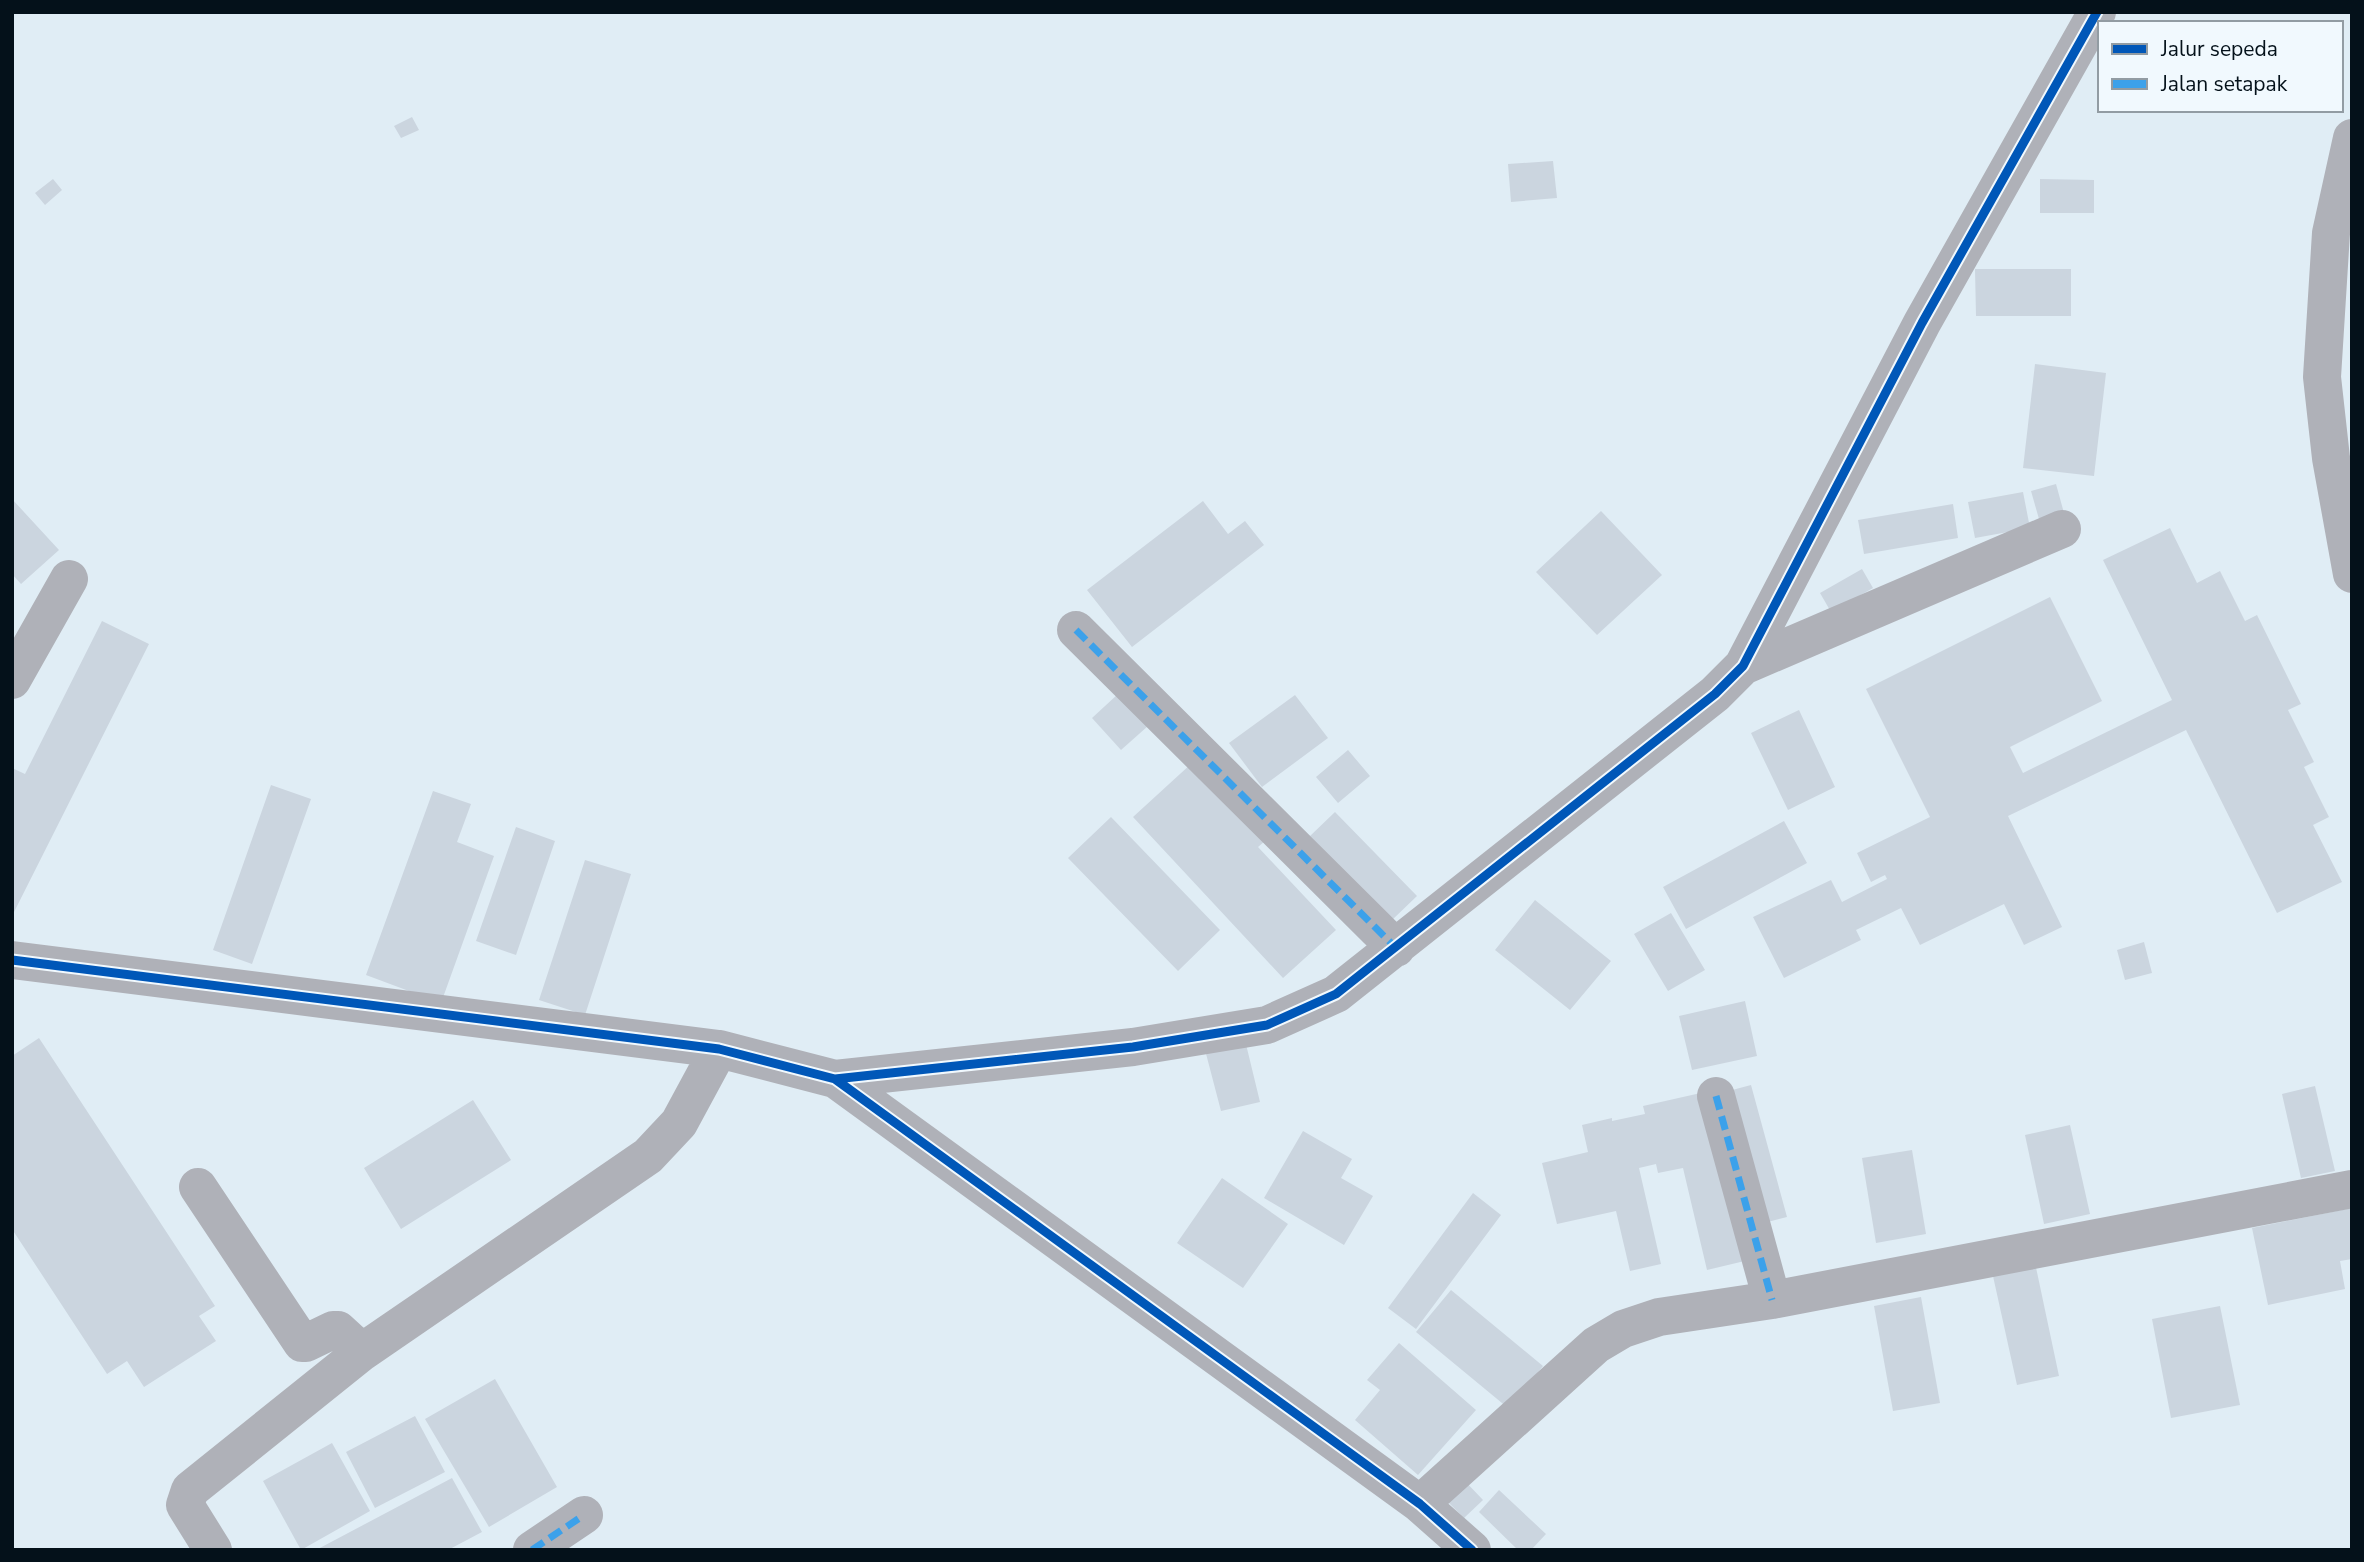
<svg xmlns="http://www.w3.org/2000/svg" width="2364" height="1562" viewBox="0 0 2364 1562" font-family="'Nunito Sans',sans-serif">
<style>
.building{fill:#cbd5df}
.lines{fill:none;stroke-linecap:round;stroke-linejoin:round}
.minor{stroke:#afb1b8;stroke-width:38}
.quiet{stroke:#3ca1ea;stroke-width:7;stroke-dasharray:14 7;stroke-linecap:butt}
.cycleway-casing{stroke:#f1f9fe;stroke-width:13}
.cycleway{stroke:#0057b8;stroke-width:9}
</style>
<rect width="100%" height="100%" fill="#e0edf5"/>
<!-- building -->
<path class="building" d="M412,117L419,130L401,138L394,126Z
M1553,161L1557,198L1511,202L1508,164Z
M53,179L62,190L45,205L35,193Z
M2040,179L2094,180V213H2040Z
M1975,269H2071V316H1976Z
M2035,364L2106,373L2094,476L2023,468Z
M2056,484L2064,513L2039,519L2031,491Z
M2023,492L2030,528L1975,538L1968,502Z
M12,499L59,550L21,584L12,574Z
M1203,501L1228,534L1245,521L1264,545L1132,647L1087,590Z
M1953,504L1958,538L1864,554L1858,520Z
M1601,511L1662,575L1597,635L1536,572Z
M2170,528L2197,583L2220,571L2245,621L2257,615L2301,704L2288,710L2314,762L2304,767L2329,817L2313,825L2342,882L2277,913L2186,730L2008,816L2062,927L2024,945L2004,904L1920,945L1901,908L1856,930L1861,940L1784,978L1753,917L1831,880L1842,902L1887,879L1885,875L1871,882L1857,853L1930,817L1866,689L2050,597L2102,701L2010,747L2023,773L2172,700L2103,560Z
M1862,569L1873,588L1831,612L1820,593Z
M102,621L149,644L12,916V768L25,774Z
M1118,694L1148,726L1121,750L1092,718Z
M1295,695L1328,738L1262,787L1229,743Z
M1799,710L1835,787L1788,810L1751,733Z
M1348,750L1370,776L1338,803L1316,777Z
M1192,763L1265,841L1258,847L1336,930L1283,978L1133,817Z
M271,785L311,799L252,964L213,950Z
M433,791L471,804L457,842L494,856L441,1003L366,975Z
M1335,812L1417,896L1391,921L1310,836Z
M1111,817L1220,930L1178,971L1068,858Z
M1784,821L1807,863L1686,929L1663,887Z
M516,827L555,841L516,955L476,941Z
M585,860L631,874L585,1015L539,1000Z
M1535,900L1611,961L1570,1010L1495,950Z
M1671,913L1705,970L1668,991L1634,934Z
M2144,942L2152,973L2125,980L2117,950Z
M1745,1001L1757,1056L1692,1070L1679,1016Z
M1244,1036L1260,1102L1221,1111L1204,1046Z
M39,1038L215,1306L199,1316L216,1341L144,1387L127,1361L107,1374L12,1229V1056Z
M1751,1085L1787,1217L1756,1225L1721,1093Z
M2315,1086L2335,1171L2301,1178L2282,1094Z
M1714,1090L1753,1259L1707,1270L1683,1168L1658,1173L1656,1164L1639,1168L1661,1264L1630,1271L1616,1211L1557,1224L1542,1163L1588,1152L1582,1125L1612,1118V1121L1645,1114L1643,1106Z
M473,1100L511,1160L401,1229L364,1168Z
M2070,1125L2090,1214L2044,1224L2025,1135Z
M1303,1131L1352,1159L1341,1178L1373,1196L1344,1245L1264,1198Z
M1912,1150L1926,1234L1876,1243L1862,1158Z
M1222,1178L1288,1224L1243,1288L1177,1243Z
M1473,1193L1501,1215L1416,1329L1388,1308Z
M2352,1208V1259L2340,1261L2345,1289L2268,1305L2252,1228Z
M2034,1258L2059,1376L2017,1385L1991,1267Z
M1451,1290L1543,1366L1508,1408L1416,1332Z
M1921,1297L1940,1403L1893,1411L1874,1306Z
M2220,1306L2240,1405L2171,1418L2152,1319Z
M1399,1343L1476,1410L1418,1475L1355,1420L1380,1390L1367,1380Z
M495,1379L557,1487L489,1527L425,1419Z
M415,1416L445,1472L375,1508L346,1452Z
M332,1443L370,1511L301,1550L263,1481Z
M452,1478L482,1532L448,1550H316Z
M1463,1479L1483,1500L1464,1518L1444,1498Z
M1499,1490L1546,1534L1531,1550H1518L1479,1512Z"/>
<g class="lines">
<!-- minor -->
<path class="minor" d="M2352,138L2331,233L2322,377L2331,458L2352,574
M1076,630L1396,948
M1743,666L2062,529
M12,680L69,579
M12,960L719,1049L835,1079L1420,1504L1472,1550
M835,1079L1133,1047L1267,1025L1336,994L1715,694L1743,666L1922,323L2097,12
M1716,1096L1772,1300
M198,1187L302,1343H306L333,1330H338L362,1352
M1420,1504L1596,1345L1623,1329L1659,1317L1772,1300L2352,1189
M213,1550L185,1505L190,1490L362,1352L648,1156L679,1123L719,1049
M532,1550L584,1515"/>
<!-- quiet -->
<path class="quiet" d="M1076,630L1396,948
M1716,1096L1772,1300
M532,1550L584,1515"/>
<defs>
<path id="cycleway" d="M12,960L719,1049L835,1079L1420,1504L1472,1550
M835,1079L1133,1047L1267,1025L1336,994L1715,694L1743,666L1922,323L2097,12"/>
</defs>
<!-- cycleway casing -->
<use href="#cycleway" class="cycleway-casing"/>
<!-- cycleway -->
<use href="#cycleway" class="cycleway"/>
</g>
<!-- border -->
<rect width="2364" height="1562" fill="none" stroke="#04111a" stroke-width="28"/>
<!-- legend -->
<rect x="2098" y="21" width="245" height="91" fill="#f1f9fe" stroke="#929ca3" stroke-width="2"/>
<rect x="2112" y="44" width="35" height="10" fill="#0057b8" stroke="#929ca3" stroke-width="2"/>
<text x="2161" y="56" font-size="21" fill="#04111a">Jalur sepeda</text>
<rect x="2112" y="79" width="35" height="10" fill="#3ca1ea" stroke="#929ca3" stroke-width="2"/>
<text x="2161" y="91" font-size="21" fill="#04111a">Jalan setapak</text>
</svg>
